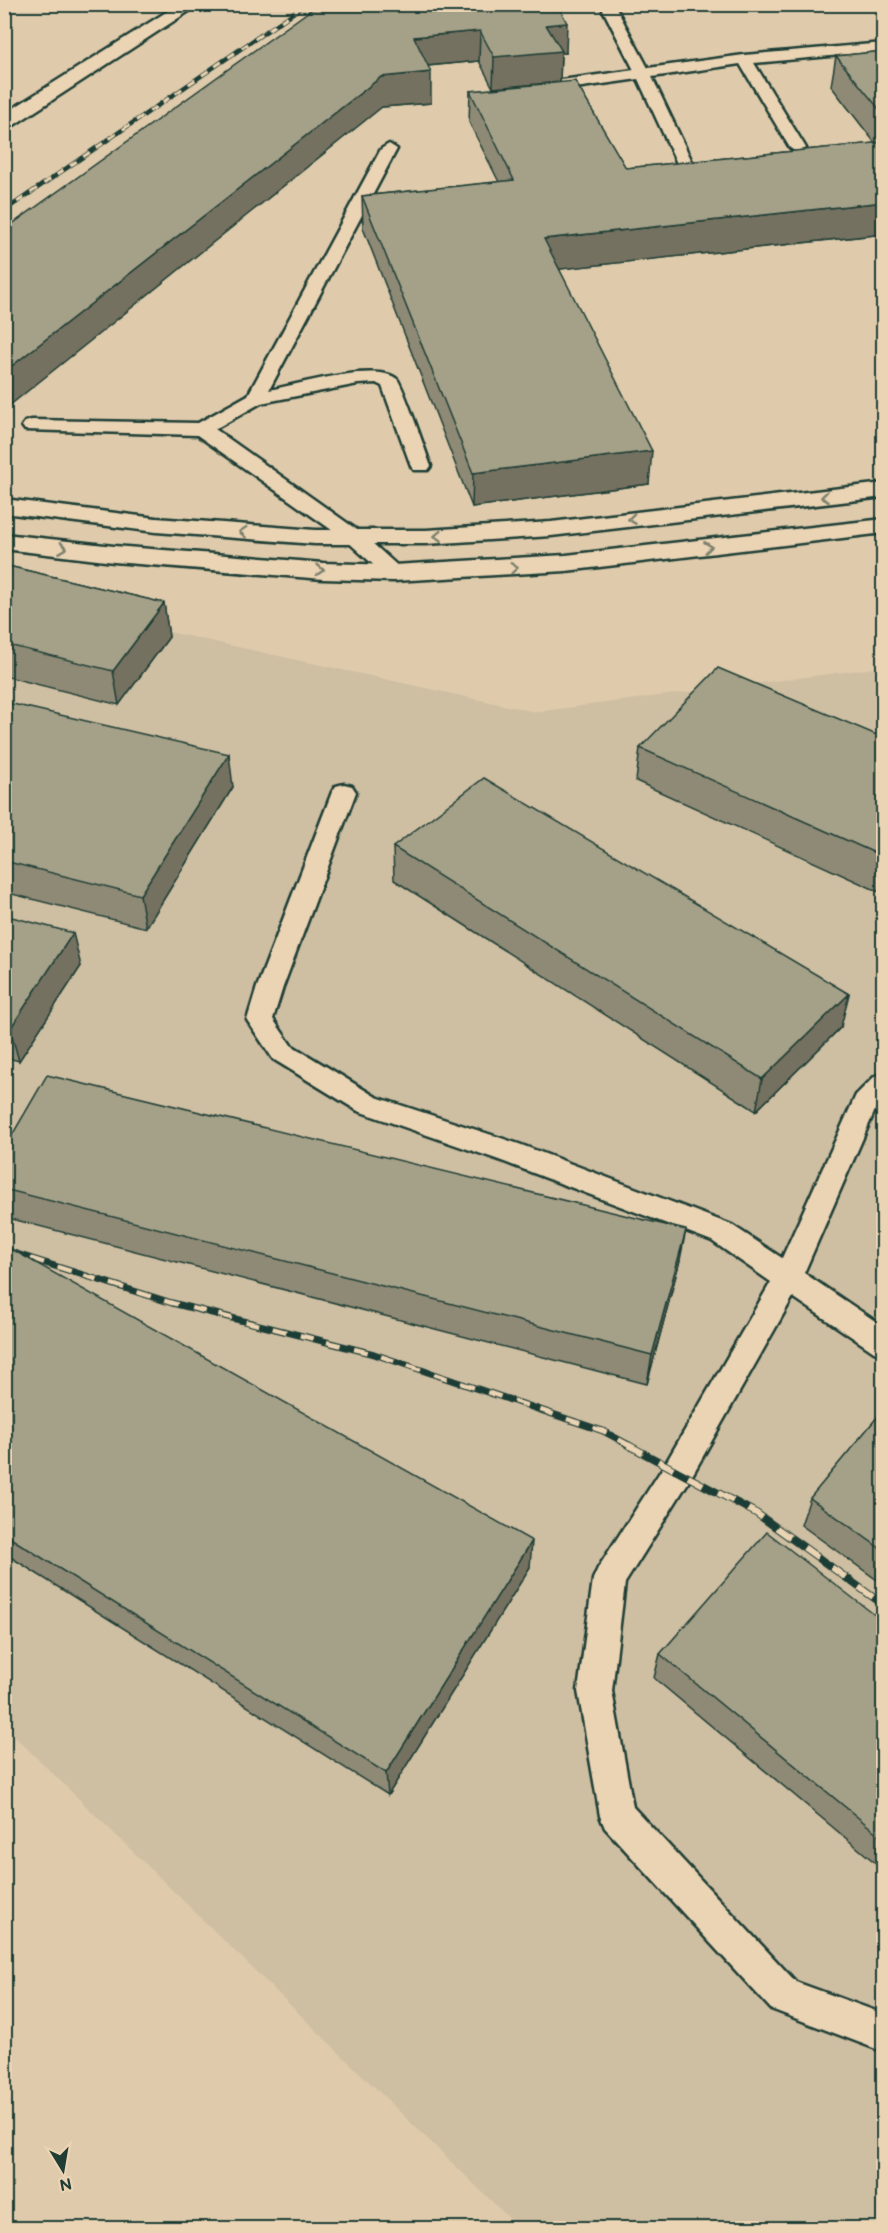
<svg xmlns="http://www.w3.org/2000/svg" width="888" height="2233" viewBox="0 0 888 2233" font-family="'Balsamiq Sans',sans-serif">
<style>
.built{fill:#cebea2}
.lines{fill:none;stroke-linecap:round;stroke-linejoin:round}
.lane-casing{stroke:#1f3d34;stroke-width:5}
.street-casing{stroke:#1f3d34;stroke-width:5}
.lane{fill:#ebd4b4;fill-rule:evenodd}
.street{fill:#ebd4b4;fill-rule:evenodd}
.rail-far2-casing{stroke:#1f3d34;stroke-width:4.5}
.rail-far1-casing{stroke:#1f3d34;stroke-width:7}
.rail-casing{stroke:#1f3d34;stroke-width:8}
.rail-far2{stroke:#ebd4b4;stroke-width:3;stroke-dasharray:8;stroke-linecap:butt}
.rail-far1{stroke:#ebd4b4;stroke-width:4.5;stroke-dasharray:14;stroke-linecap:butt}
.rail{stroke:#ebd4b4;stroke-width:6;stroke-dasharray:17;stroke-linecap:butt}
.wall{fill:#8e8a76;stroke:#1f3d34;stroke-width:1.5}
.shaded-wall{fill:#747160;stroke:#1f3d34;stroke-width:1.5}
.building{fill:#a5a189;stroke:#1f3d34;stroke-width:1.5}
.oneway{stroke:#7b816e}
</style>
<rect width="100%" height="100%" fill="#dfcbac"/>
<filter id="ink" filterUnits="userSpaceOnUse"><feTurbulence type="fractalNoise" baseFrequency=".0167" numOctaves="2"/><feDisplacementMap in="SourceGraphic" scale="12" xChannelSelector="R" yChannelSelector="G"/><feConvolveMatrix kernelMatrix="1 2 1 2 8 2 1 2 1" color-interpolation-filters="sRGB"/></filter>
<g filter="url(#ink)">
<!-- built -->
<path class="built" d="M4,596L535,712L883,667V2217L836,2228H519L5,1727Z"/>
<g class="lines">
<defs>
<path id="lane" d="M600,4H614L648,68L744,55L884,43V51L754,63L806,148L798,153L790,148L740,64L652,77L697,172L689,177L681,172L638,79L540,93L532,88L540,83L634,70Z
M389,144L397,149L269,390C295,385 377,361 397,379C403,385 426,453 431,466L428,470H414L411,466L382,386L376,383L358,384L261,403L215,429L360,532L401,569L404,573L401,577L394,579L387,577L346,540L197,435L25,430L22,426L25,422L32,420L198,423L248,395L381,149Z
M344,784L352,786L356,792L283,987L273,1019L291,1045L376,1097L519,1144L732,1225L782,1258L856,1095L875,1076L884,1073V1100L876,1108L804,1273L884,1327V1356L874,1352L793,1297L689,1481L625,1583L612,1691L633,1807L796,1982L884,2014V2052L771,2009L605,1828L600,1816L578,1691L593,1579L598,1568L667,1461L771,1282L712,1241L499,1160L358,1111L273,1059L247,1020L257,987L332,792L336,786Z"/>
<path id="street" d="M179,4H200L11,127L4,129V114Z
M884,483V497L551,536L426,544H315L156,532L4,513V499L156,518L315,530H426L551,522Z
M884,519V533L566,571L394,581L323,579L114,562L4,549V534L114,546L323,563L394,565L566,555Z"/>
</defs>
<!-- lane casing -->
<use href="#lane" class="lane-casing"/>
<!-- street casing -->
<use href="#street" class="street-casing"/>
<!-- lane -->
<use href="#lane" class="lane"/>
<!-- street -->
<use href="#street" class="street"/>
<defs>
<path id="rail-far2" d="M4,211L306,4"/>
<path id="rail-far1" d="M4,1250L172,1303L374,1354L603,1431L631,1446"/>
<path id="rail" d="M628,1445L756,1513L884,1605"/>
</defs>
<!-- rail-far2 casing -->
<use href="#rail-far2" class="rail-far2-casing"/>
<!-- rail-far1 casing -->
<use href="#rail-far1" class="rail-far1-casing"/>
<!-- rail casing -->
<use href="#rail" class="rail-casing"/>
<!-- rail-far2 -->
<use href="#rail-far2" class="rail-far2"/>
<!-- rail-far1 -->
<use href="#rail-far1" class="rail-far1"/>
<!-- rail -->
<use href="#rail" class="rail"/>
</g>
<!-- wall -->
<path class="wall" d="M319,4H557L566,53H561L560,82L493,88L479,61L428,66L431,103L382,107Z
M884,51V234L559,269L649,484L472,507L363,228L362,196L499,182L469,122L470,91L626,168L875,143L831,86L836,56Z
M4,565L164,603L169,637L119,705L4,676Z
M4,702L233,787L146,928L4,892Z
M884,738V894L636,781L640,748Z
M393,847L841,1027L756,1111L394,880Z
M4,915L81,966L19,1061L4,1057Z
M4,1149L680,1260L647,1384L4,1217Z
M4,1245L530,1567L388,1795L4,1553Z
M884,1409V1585L801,1525L810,1498Z
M884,1622V1870L654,1678L660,1654Z"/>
<!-- shaded-wall -->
<path class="shaded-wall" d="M567,23L566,53H561L560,82L493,88L494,57L546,25Z
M480,31L479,61L415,67L414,37Z
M431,72V103L382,107L4,410V372L381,77Z
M884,202V234L543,271L544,239Z
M652,451L649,484L472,507L473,473Z
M164,603L169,637L119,705L113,671Z
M229,754L233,787L146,928L140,895Z
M73,933L81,966L19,1061L10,1029Z
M849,994L841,1027L756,1111L762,1079Z
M686,1230L680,1260L647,1384L652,1355Z
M532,1541L530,1567L388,1795L386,1773Z"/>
<!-- building -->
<path class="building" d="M319,4H557L567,23L546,25L562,51L494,57L480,31L414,37L431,72L381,77L4,372V230Z
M884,51V115L836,56Z
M575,81L626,168L884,142V202L544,239L652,451L473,473L362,196L514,180L470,91Z
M4,565L164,603L113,671L4,644Z
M718,668L884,738V857L640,748Z
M4,702L229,754L140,895L4,861Z
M484,778L849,994L762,1079L393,847Z
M4,915L73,933L10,1029L4,1027Z
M47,1075L686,1230L652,1355L4,1189V1149Z
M4,1245L532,1541L386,1773L4,1534Z
M884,1409V1551L810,1498Z
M767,1532L884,1622V1839L660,1654Z"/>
<!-- one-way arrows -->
<defs><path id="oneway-chevron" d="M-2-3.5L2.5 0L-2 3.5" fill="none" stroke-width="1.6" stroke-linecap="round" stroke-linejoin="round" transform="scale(1.5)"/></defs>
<g class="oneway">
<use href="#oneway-chevron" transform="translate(825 497) rotate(173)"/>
<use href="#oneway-chevron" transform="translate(632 519) rotate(173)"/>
<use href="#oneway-chevron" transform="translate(243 532) rotate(-176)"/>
<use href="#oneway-chevron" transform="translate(438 536) rotate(177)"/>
<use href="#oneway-chevron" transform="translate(708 547) rotate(-7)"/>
<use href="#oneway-chevron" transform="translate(63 548) rotate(7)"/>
<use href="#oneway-chevron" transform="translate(514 568) rotate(-5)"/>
<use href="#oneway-chevron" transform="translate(320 570) rotate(4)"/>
</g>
</g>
<!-- margin -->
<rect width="888" height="2233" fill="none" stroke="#ebd4b4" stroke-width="24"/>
<rect x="12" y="12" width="864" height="2209" fill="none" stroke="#1f3d34" stroke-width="2" filter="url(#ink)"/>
<!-- north arrow -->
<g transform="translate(63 2170) rotate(169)" stroke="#ebd4b4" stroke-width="4.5" paint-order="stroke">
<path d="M0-4.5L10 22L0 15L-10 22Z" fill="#1f3d34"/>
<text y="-9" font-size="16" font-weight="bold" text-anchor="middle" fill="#1f3d34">N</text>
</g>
</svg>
